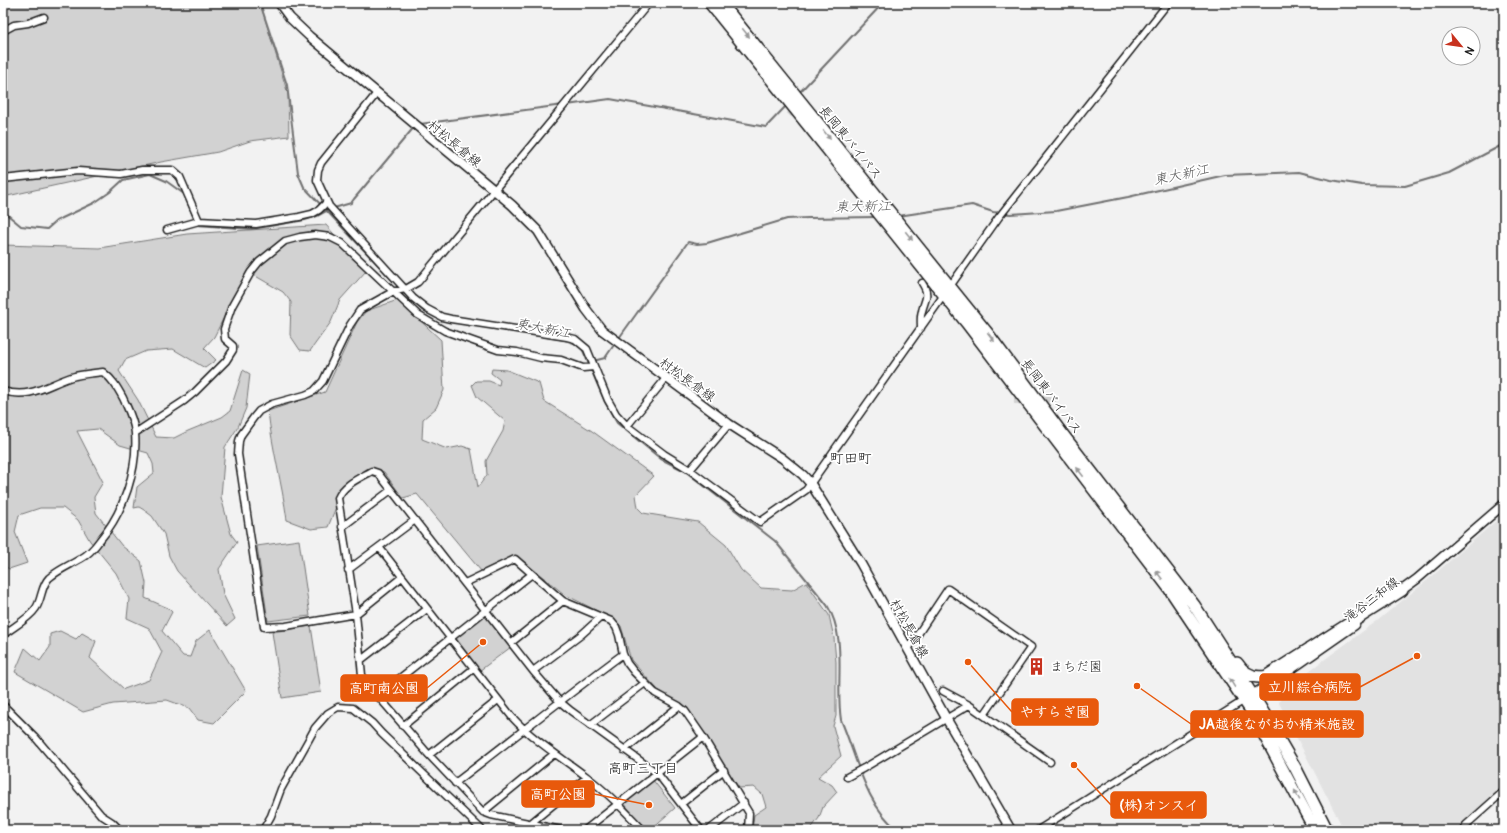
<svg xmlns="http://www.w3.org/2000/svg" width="1507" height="833" viewBox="0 0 1507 833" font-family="Pangolin,'Klee One',sans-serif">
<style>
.built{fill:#e2e2e2}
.green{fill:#d2d2d2;stroke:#777}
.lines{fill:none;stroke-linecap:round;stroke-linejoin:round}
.stream{stroke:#707070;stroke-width:2}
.street-tunnel{stroke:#d2d2d2;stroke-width:6;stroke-dasharray:6 3;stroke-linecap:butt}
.street-casing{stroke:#1c1c1c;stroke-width:9}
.secondary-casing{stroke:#1c1c1c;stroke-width:11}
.highway-casing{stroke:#1c1c1c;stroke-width:14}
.street{stroke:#fff;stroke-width:6}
.secondary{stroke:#fff;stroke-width:8}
.highway{stroke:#fff;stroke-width:11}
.oneway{fill:#999}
.labels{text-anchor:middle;stroke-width:3.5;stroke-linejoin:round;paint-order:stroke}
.street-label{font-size:13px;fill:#1c1c1c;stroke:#fff}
.poi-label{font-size:13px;fill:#1c1c1c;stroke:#fff;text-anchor:start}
.water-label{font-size:14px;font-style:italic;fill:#5b5b5b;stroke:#fff}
.neighbourhood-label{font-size:14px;fill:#1c1c1c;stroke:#fff}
.leader{fill:none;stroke:#e8590c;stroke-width:1.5}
.callout-dot{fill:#e8590c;stroke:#fff;stroke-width:1.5}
.callout{fill:#e8590c;stroke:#e8590c;stroke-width:1.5}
.callout-label{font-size:14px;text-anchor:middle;font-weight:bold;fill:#fff}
</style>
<rect width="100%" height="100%" fill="#f2f2f2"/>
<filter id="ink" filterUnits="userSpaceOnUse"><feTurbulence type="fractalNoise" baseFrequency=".025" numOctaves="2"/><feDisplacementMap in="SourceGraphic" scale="8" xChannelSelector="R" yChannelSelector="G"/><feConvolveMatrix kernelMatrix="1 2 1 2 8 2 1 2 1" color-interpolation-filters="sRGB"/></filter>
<g filter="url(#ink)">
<!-- built -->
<path class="built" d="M1504,514V786L1457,828L1458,830H1344L1279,703L1283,690L1377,621L1430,578Z"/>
<!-- green -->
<path class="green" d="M3,3H260L288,94L289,136L250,141L218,152L161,162L3,197Z
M326,225L366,271L340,300L331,322L310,351L300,350L290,335L291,302L283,292L247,271L214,337L204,348L216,360L205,368L173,349L146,351L125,360L119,371L138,400L156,437L174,438L188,431L222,417L230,411L243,370L250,374L246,408L238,427L225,447L221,497L231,534L237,542L219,569L223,594L235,619L227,626L177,571L169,556L164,534L152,516L144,510L139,507L134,508L137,487L154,473L153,464L148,453L120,445L98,429L77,431L103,482L94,497L96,513L122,546L141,561L146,583L145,598L168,608L172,612L162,631L183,656L190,657L196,641L210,630L246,691L214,723L198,720L189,708L167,700L113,704L83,712L15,672L25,648L40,661L50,647V634L60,631L76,639L82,633L96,641L90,658L124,689L149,680L162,652L149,628L127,618L129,599L116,573L90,541L78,520L63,508H40L19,515L15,532L27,563L9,569L3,565V245L99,248L187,234Z
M398,300L441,340L444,390L436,408L423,419L422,439L447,449L462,446L471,449L478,487L487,475L486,461L503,431L505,421L477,397L472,385L476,381H489L499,385L500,380L491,373L492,369L507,370L539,383L544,401L592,431L654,476L636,495L638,508L643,513L698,522L726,545L741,570L761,588L792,590L806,582L829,615L834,638L836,662V716L833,726L841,756L818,777L832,785L837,792L823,807L819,818L810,830H752L754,815L766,807L762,794L754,787L739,788L689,710L658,690L631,660L621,626L613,619L564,594L518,557L513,556L481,571L417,494L403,498L384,472L374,468L368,470L339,491L335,498L336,507L328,527L311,529L287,520C282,484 272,448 268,411L325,392L357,322L366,311Z
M299,540L310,616L268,621L257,546Z
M485,615L511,647L479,671L456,638Z
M311,626L321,692L282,698L272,632Z
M652,779L675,808L650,830H646L623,802Z"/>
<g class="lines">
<!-- stream -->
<path class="stream" d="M260,3L287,85L298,173L304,187L396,284
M798,94L883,3
M567,105L610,99L766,127L786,106
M420,124L563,105
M334,208L351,203L354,199L415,126
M3,211L21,226L47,229L56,221L94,203L110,192L123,180L150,174L166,181L184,194L197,225L252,229L305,220L317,216L328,210
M898,216L972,205L993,212L1010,214L1056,211L1128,197L1225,175L1299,172L1331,180L1362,185L1405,186L1449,173L1504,144
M412,300L422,310L439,319
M447,321L565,340L577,344
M619,338L688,242L697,244L707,243L787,219L808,218L877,217
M582,348L605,402L617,423L661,459L685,471L775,541L827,605C848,639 835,683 841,720C857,757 865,805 898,830
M593,361L605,358L616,342"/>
<!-- street-tunnel -->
<path class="street-tunnel" d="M789,115L808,96
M1036,400L1056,399
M1014,401H1027"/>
<defs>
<path id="street" d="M3,31L14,25L28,23L44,17
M377,93L321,163L318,170L317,180L329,206L413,298L427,309L442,317L451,319L567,337L575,339L587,349L608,400L616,414L627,426L664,454L690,470L760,522L806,490L999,217L1168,3
M3,179L78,171L121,174L142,170H172L180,177L199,221
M167,230L199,221L256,224L299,217L312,214L319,210L327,202
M921,328C921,323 920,316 922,311C925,299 930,295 922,283
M3,391C32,400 49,383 75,376C84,374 93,373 103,372C113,380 117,387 123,398C128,409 134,420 135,433C138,469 124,512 100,540C95,547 88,555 80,559C70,565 58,570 49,578C41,586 42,599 36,608C29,619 13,627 3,635
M627,426L667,377
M135,433L184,401L195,392L226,361L233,350V346L225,339L224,329L232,306L251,272L259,262L285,241L300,237L315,235L330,237L342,243L418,315L445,331L498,350L517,352L541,358L561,360L583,368L594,367
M690,470L729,424
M342,527L391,490
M379,547L512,717C534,741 561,757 587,777C608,793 625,811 643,830
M348,570L415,520
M402,577L356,614L286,626L264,627L238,454L239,441L241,435L254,417L259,411L272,404L305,395L314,391L323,381L350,325L360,310L394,291L406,289L418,282L649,3
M465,583L515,559L563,601L611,621L616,627L619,635L623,654L627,663L634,672L655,693L679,706L685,711L703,737L749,813L748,830
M512,642L563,601
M908,649L948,589L1031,647L984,715
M361,660L427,609
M533,671L581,635L601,617
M943,691L969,705
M377,696L532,574
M3,705L35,737L101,815L112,822L120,830
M590,725L645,683
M403,726L473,669
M624,750L679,706
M429,755L498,700
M847,777L864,768L969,705L1050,762
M455,783C511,740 566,696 623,654
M681,804L724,770
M483,812L554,754
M531,823L587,777
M263,830L271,816L281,789L309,739L315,728L328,713L338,707L353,708L372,723L382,734L482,830
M561,830L491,815L483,812L429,755L365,681L362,675L356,614L338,498C344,484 360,478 372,471L378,473L533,671L559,701L571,711L657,773L701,830
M585,830L703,737
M709,830L744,803
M1038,830L1243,701
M1464,830L1466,825L1504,791"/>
<path id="secondary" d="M279,3L290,18L309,36L512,205L538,231L586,309L602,330L729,424L782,458L803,475L811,484L861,564L946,718L1011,830
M1398,593L1417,579L1504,504
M1249,697L1273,682L1355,625"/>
<path id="highway" d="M710,3L966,322L1169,588L1252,712L1315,830
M721,3L988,334L1063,435L1194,605L1260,707L1296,769L1327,830
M1237,663C1244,674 1254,679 1267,676L1402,590"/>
</defs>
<!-- street casing -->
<use href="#street" class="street-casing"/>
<!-- secondary casing -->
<use href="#secondary" class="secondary-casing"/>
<!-- highway casing -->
<use href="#highway" class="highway-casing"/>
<!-- street -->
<use href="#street" class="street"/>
<!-- secondary -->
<use href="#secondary" class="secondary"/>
<!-- highway -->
<use href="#highway" class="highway"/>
</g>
<!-- one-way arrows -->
<defs><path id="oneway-solid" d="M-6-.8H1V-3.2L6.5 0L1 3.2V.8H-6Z"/></defs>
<g class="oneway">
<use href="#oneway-solid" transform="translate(746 33) rotate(51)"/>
<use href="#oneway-solid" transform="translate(827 135) rotate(51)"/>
<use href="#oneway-solid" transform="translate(909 236) rotate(52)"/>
<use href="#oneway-solid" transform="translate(991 337) rotate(53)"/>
<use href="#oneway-solid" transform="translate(1080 472) rotate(-127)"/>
<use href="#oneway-solid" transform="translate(1159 575) rotate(-127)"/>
<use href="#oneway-solid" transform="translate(1232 683) rotate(-122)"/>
<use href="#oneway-solid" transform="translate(1297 795) rotate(-118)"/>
</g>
</g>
<!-- icons -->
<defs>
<symbol id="building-bare" viewBox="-9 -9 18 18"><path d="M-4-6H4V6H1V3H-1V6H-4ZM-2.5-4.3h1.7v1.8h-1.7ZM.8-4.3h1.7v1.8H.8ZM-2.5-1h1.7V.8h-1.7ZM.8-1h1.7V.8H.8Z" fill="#c8321e" stroke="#fff" stroke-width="2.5" paint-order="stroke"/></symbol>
</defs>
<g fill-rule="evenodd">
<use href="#building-bare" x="1024" y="654" width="25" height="25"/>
</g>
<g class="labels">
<!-- street labels -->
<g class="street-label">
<text transform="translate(851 142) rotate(51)" y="5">長岡東バイパス</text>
<text transform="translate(455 143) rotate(40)" y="5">村松長倉線</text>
<text transform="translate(688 379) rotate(36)" y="5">村松長倉線</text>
<text transform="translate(1052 396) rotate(53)" y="5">長岡東バイパス</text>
<text transform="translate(1371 599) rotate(-37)" y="5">滝谷三和線</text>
<text transform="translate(910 628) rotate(61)" y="5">村松長倉線</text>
</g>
<!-- poi labels -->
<g class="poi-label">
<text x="1050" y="671">まちだ園</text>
</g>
<!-- water labels -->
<g class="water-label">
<text transform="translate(1181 174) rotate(-12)" y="5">東大新江</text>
<text transform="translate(863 206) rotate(-1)" y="5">東大新江</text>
<text transform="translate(543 328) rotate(11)" y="5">東大新江</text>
</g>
<!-- neighbourhood labels -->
<g class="neighbourhood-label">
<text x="851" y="463">町田町</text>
<text x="643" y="773">高町三丁目</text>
</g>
</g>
<!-- callouts -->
<path class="leader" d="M1417 656L1360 687M483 642L427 688M968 662L1012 712M1137 686L1191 724M649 805L594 794M1074 765L1111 805"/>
<g class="callout-dot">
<circle cx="1417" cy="656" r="4"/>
<circle cx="483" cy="642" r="4"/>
<circle cx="968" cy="662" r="4"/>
<circle cx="1137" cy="686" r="4"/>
<circle cx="649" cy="805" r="4"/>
<circle cx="1074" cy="765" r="4"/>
</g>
<g class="callout">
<rect x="1260" y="674" width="100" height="26" rx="4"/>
<rect x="341" y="675" width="86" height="26" rx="4"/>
<rect x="1012" y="699" width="86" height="26" rx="4"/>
<rect x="1191" y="711" width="172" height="26" rx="4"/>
<rect x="522" y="781" width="72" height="26" rx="4"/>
<rect x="1111" y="792" width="95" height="26" rx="4"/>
</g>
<g class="callout-label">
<text x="1310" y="692">立川綜合病院</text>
<text x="384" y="693">高町南公園</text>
<text x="1055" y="717">やすらぎ園</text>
<text x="1277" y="729">JA越後ながおか精米施設</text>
<text x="558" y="799">高町公園</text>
<text x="1159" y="810">(株)オンスイ</text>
</g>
<!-- margin -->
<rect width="1507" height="833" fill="none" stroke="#fff" stroke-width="16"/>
<rect x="8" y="8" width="1491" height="817" fill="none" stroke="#1c1c1c" stroke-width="1.5" filter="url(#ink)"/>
<!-- north arrow -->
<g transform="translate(1461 46) rotate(119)"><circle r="19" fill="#ffffff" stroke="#a4a4a4"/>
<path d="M0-3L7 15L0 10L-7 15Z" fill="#c8321e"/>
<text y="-6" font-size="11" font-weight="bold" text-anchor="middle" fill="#1c1c1c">N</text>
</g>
</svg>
